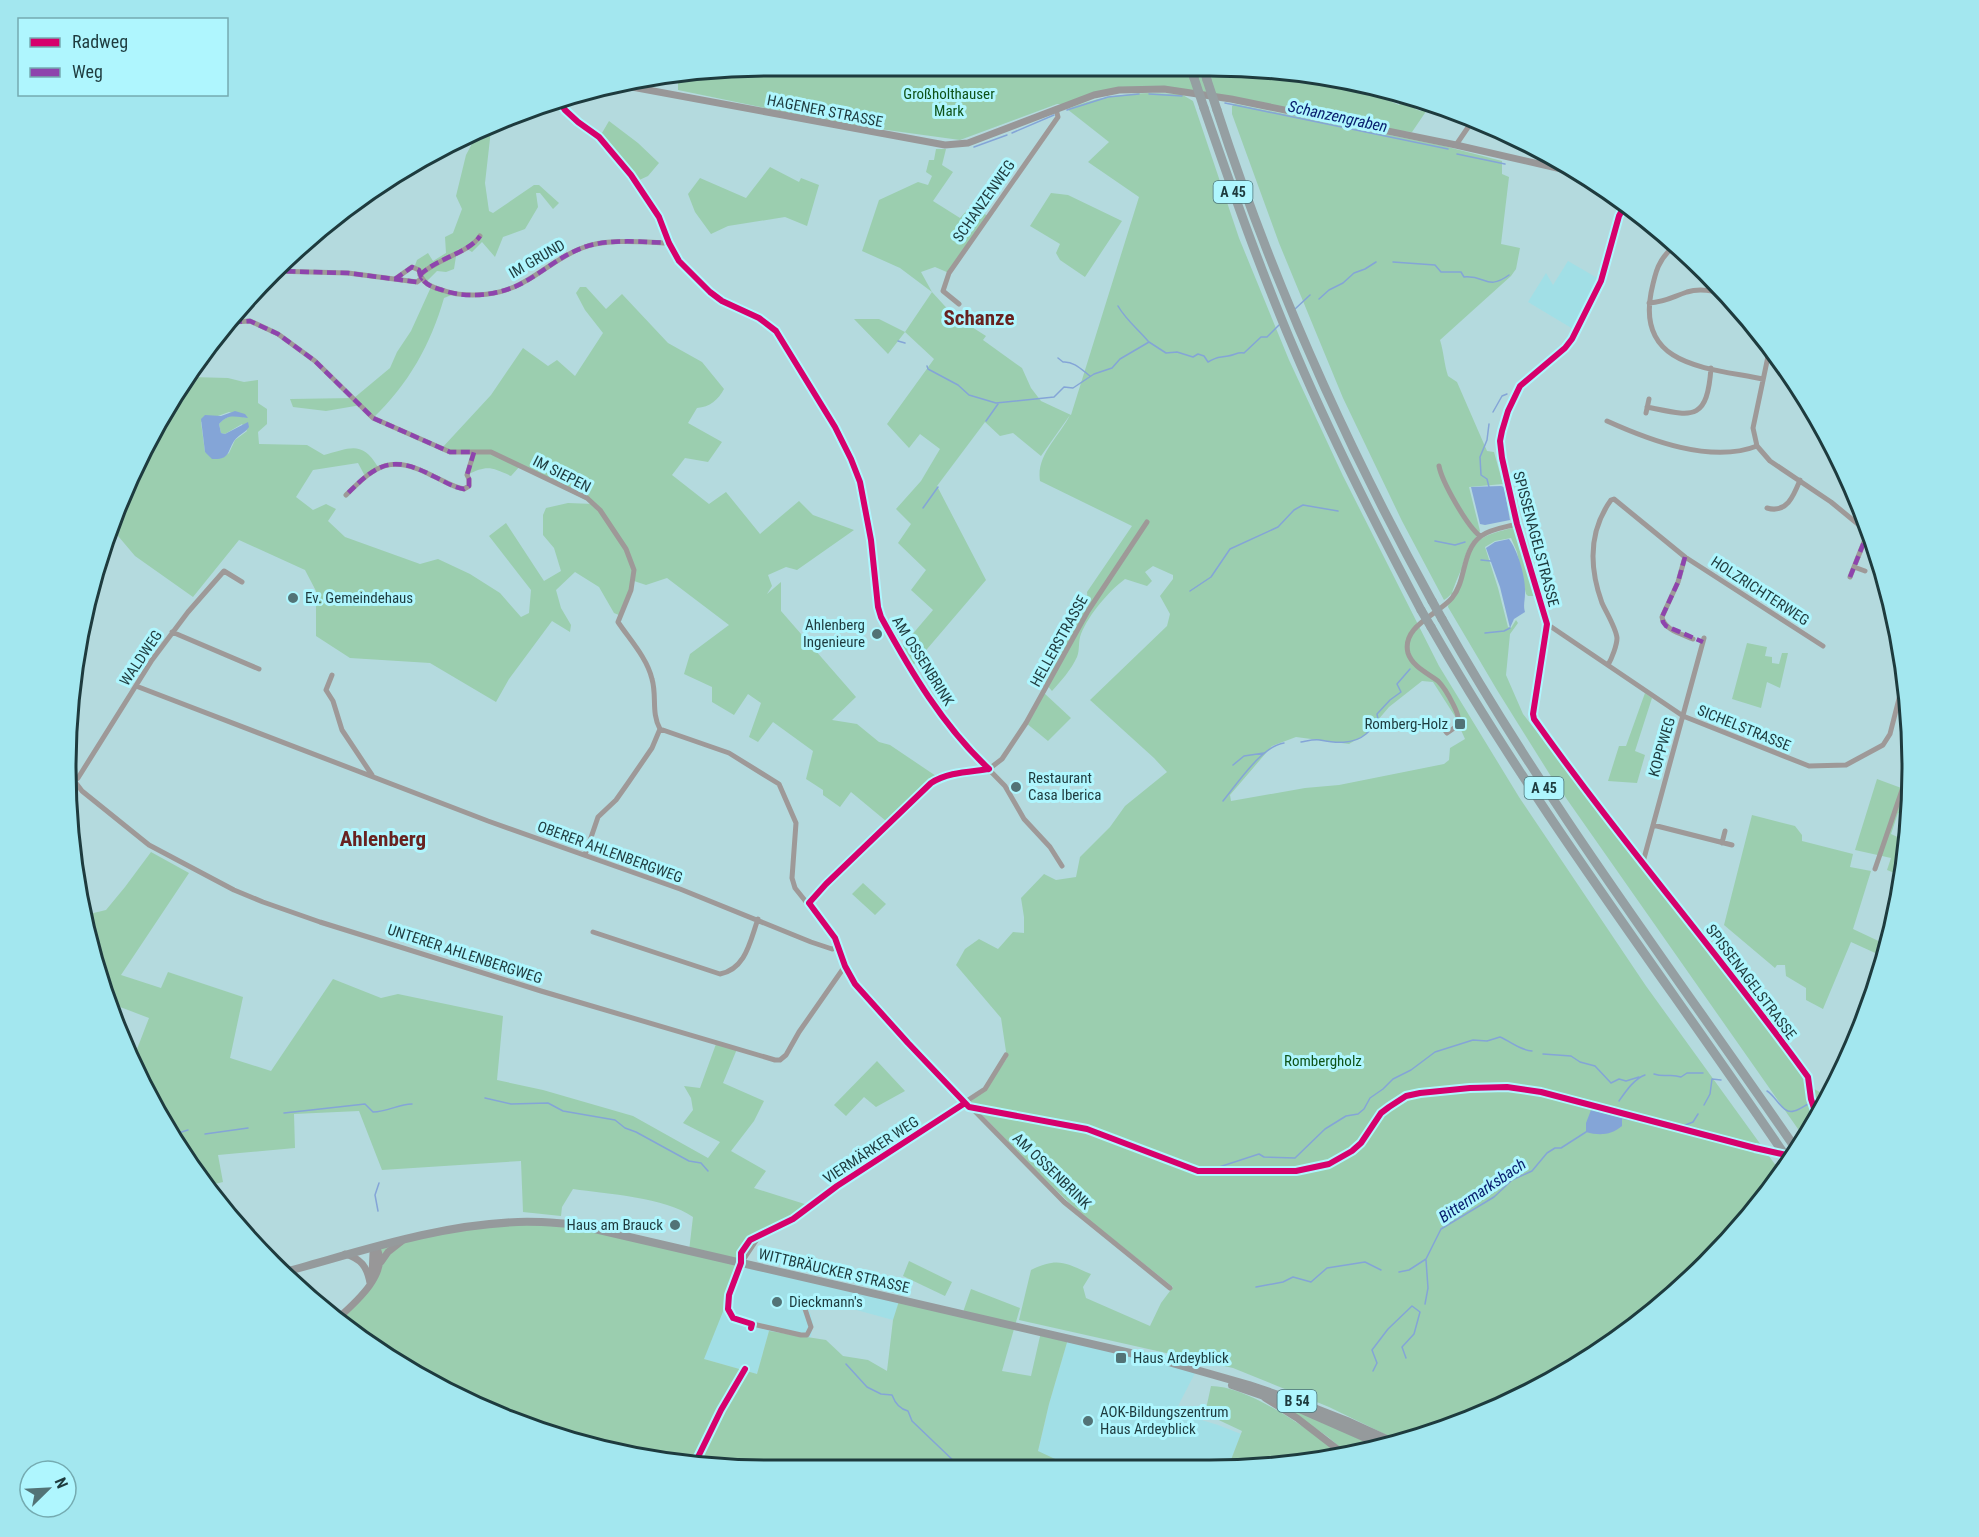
<svg xmlns="http://www.w3.org/2000/svg" width="1979" height="1537" viewBox="0 0 1979 1537" font-family="'Roboto Condensed',sans-serif">
<style>
.built{fill:#a1dfe6}
.green{fill:#9bceaf;fill-rule:evenodd}
.water{fill:#84a5d7}
.lines{fill:none;stroke-linecap:round;stroke-linejoin:round}
.stream{stroke:#84a5d7;stroke-width:1.5}
.minor{stroke:#9e9998;stroke-width:5}
.secondary{stroke:#989798;stroke-width:7}
.primary{stroke:#959a9c;stroke-width:8}
.motorway{stroke:#959fa2;stroke-width:9}
.motorway-bridge{stroke:#959fa2;stroke-width:9}
.quiet{stroke:#8e44ad;stroke-width:4.5;stroke-dasharray:9 4.5;stroke-linecap:butt}
.cycleway-casing{stroke:#aff6fe;stroke-width:10}
.cycleway{stroke:#d6006c;stroke-width:6}
.poi-dot{fill:#527376;stroke:#aff6fe;stroke-width:2}
.labels{text-anchor:middle;stroke-width:6;stroke-linejoin:round;paint-order:stroke}
.shield{fill:#aff6fe;stroke:#4a7378;stroke-width:1.5}
.shield-label{font-size:14px;font-weight:bold;fill:#1e3b3e}
.park-label{font-size:15px;fill:#0e5319;stroke:#aff6fe}
.street-label{font-size:15px;fill:#1e3b3e;stroke:#aff6fe}
.poi-label{font-size:15px;fill:#1e3b3e;stroke:#aff6fe;text-anchor:start}
.water-label{font-size:16px;font-style:italic;fill:#071d6d;stroke:#aff6fe}
.district-label{font-size:21px;font-weight:bold;fill:#682220;stroke:#aff6fe}
.rim{fill:none;stroke:#1e3b3e;stroke-width:3}
</style>
<rect width="100%" height="100%" fill="#b4dade"/>
<!-- built -->
<path class="built" d="M1568,261L1599,279L1573,329L1528,302L1546,273L1553,285Z
M741,1263L899,1301L893,1320L849,1308L810,1300L809,1309L813,1323L811,1337L769,1331L757,1374L704,1359Z
M1068,1339L1196,1371L1175,1412L1218,1425L1241,1434L1229,1465H1068L1038,1452L1049,1404Z"/>
<!-- green -->
<path class="green" d="M769,66L1256,67L1372,90L1371,93L1399,105L1402,100L1417,104L1415,109L1421,111L1423,108L1427,110L1412,132L1371,129L1191,92L1119,90L1069,104H1057L960,140L843,124L678,90V78Z
M1149,93L1181,94L1193,101L1239,238L1289,360L1343,476L1439,666L1519,797L1646,986L1782,1174L1707,1265L1600,1353L1437,1434L1401,1442L1329,1407L1233,1368L1019,1320L1031,1270C1059,1257 1064,1263 1091,1274L1083,1287L1086,1298L1150,1326L1161,1303L1173,1287L1079,1212L1037,1172L970,1102L989,1085L1007,1058L1001,1018L956,965L965,949L979,939L998,949L1013,932L1024,933V917L1021,898L1044,874L1056,880L1076,877L1080,857L1110,827L1125,806L1167,772L1154,758L1090,700L1167,626L1170,614L1160,596L1173,579V575L1153,566L1145,572L1152,581L1147,586L1125,579C1109,591 1089,614 1081,634C1078,641 1080,650 1077,657C1071,670 1061,681 1052,691L1040,677L1052,664L1054,657L1063,645L1069,624L1088,605L1087,592L1132,526L1040,481C1036,455 1059,437 1070,415L1041,456L1013,433L1000,436L985,422L937,486L986,580L910,669L899,650L933,610L911,590L926,570L898,543L911,524L896,509L921,481L940,449L920,434L909,448L887,424L934,359L905,332L888,354L854,319H879L905,332L932,292L900,268L862,251L879,200L918,182L928,185L932,176L926,172L929,160H934L936,149H946L942,165L953,172L933,201L960,218L971,206L988,216L949,273L935,267L921,272L932,292L953,315L986,336L983,340L1022,368L1031,388L1041,401L1071,415L1139,197L1088,162L1109,142L1067,109C1095,98 1119,94 1149,93ZM1422,681L1433,682L1456,718L1454,727L1461,730L1465,739L1450,748L1449,760L1444,764L1339,785L1305,788L1231,801L1230,795L1272,746L1296,737L1349,744L1366,734L1389,707Z
M1235,104L1444,146L1502,161V174L1509,177L1501,244L1520,248L1516,269L1511,276L1440,340C1444,353 1444,364 1448,376L1457,382L1487,451L1494,452L1503,484L1469,487L1480,531C1477,537 1472,541 1469,547C1460,563 1462,590 1444,600L1402,521L1343,398L1279,243L1232,114V106Z
M609,121L638,143L659,163L648,176L635,182L599,138Z
M491,130L485,183L489,211L493,213L534,185H539L559,203L553,209L540,193H536L538,207L525,229L503,237L495,257L482,242L472,252L464,247L457,250L454,269L446,272L437,271L425,283L414,268L417,260L428,253L433,261L446,253L445,237L453,233L462,209L456,196L466,155L476,136Z
M770,167L799,182L801,178L819,185L807,226L785,217L728,226L711,234L695,212L688,194L700,178L746,198Z
M1051,193L1068,195L1122,221L1085,277L1060,260L1056,253L1060,244L1030,226Z
M431,287L454,294L444,298C431,344 408,385 373,418L361,405L326,411L293,407L290,399L354,398L390,368L397,352L411,331Z
M580,287H586L606,309L622,294L668,343L702,362L724,389C718,400 710,407 697,408L688,423L722,442L708,462L685,458L672,475L709,504L726,492L760,534L799,501L813,515L854,530L797,570L786,567L768,575L772,586L767,594L781,582V611L856,697L832,720L857,724L879,742L890,745L936,776L927,781L886,821L851,792L840,807L823,795V790L806,779L813,751L773,722L758,742L749,737L761,703L748,694L734,715L712,702V687L684,674L690,654L729,625L667,578L646,585L634,581L621,616L614,613L599,587L575,572L556,590L561,608L571,625L570,632L552,621L509,679L496,702L430,663L350,658L316,636V591L305,570L239,540L193,597L135,556L113,530L160,418L191,377L228,378L244,382L258,380V403L267,409V424L258,432L259,444L307,445L324,455C350,448 362,440 378,467L365,476L358,463L313,470L296,497L313,510L326,504L336,509L328,521L345,537L420,564L438,559L470,574L500,593L521,617L529,613L531,590L489,536L506,523L544,581L561,571L554,548L543,535V515L546,508L568,503L593,504L520,466L511,476C491,467 487,465 467,475L473,452H450L442,448L491,395L523,348L548,366L557,360L575,376L603,333L585,310L576,293ZM229,412L248,418C235,416 229,413 219,424L221,433L225,434L242,424L247,431L235,440L229,453L222,458L205,452L201,422Z
M1512,528L1517,530L1534,585V596H1528L1526,594L1517,552L1511,538L1495,541L1485,547L1498,588L1508,627L1511,628L1516,620L1518,623L1510,634L1506,675L1523,714L1814,1089L1828,1096L1805,1139L1552,778L1497,690L1448,607C1451,591 1468,549 1481,539C1490,533 1501,531 1512,528Z
M1747,643L1767,647L1765,656L1772,657V663L1779,664L1782,653H1788L1780,688L1767,682L1761,708L1732,699Z
M1044,693L1071,718L1048,741L1026,723Z
M1645,693L1652,698L1635,751L1645,755L1637,783L1608,781L1619,746H1626Z
M1912,761L1908,817L1898,813L1891,834L1906,841L1902,876L1887,870L1891,858L1855,850L1877,779L1904,789Z
M1752,815L1795,826L1802,835V841L1853,854L1850,867L1871,871L1853,929L1887,945L1884,957L1851,942L1823,1009L1806,1000V988L1786,976L1785,965H1777L1775,968L1724,925Z
M151,852L189,873L121,975L161,988L168,972L243,997L230,1058L271,1071L333,979L381,998L398,994L503,1016L497,1080L543,1090L633,1116L708,1158L720,1142L683,1123L693,1110L691,1098L684,1086L700,1088L716,1044L737,1049L723,1083L764,1101L754,1121L731,1151L766,1171L754,1188L811,1206L793,1219L763,1233L744,1248L736,1279L704,1359L757,1374L769,1331L826,1340L843,1356L868,1360L887,1371L893,1320L899,1301L962,1315L971,1289L1020,1308L1002,1371L1031,1376L1041,1332L1068,1339L1049,1404L1038,1451L1068,1465H676L542,1434L379,1353L337,1319L370,1283L376,1247L486,1225L573,1224L689,1251L693,1217C665,1197 607,1194 573,1189L562,1207L561,1216L523,1212L521,1161L382,1170L359,1111L294,1114L295,1148L218,1155L223,1182L207,1186L184,1158L132,1062L149,1018L107,1002L90,951L85,915L106,910L125,887Z
M863,883L886,904L875,915L852,894Z
M877,1061L905,1091L876,1107L864,1097L846,1116L834,1105Z
M909,1261L952,1282L945,1296L903,1276Z
M1211,1386C1248,1386 1313,1431 1341,1456L1302,1465H1229L1242,1431L1208,1415L1206,1409Z
M1282,1405L1380,1447L1348,1454L1328,1437Z"/>
<!-- water -->
<path class="water" d="M235,411L245,414L248,418C235,417 229,413 219,424L221,433L225,434L248,422L249,427C245,433 238,435 234,441C227,452 230,460 212,459L205,452L201,419L205,415L221,416Z
M1501,486L1504,487L1510,520L1485,525L1480,524L1471,487Z
M1509,539C1518,551 1526,578 1525,593C1525,601 1523,605 1525,612L1514,619L1510,628L1500,587L1486,548L1495,542Z
M1591,1110L1622,1118V1126C1611,1135 1600,1136 1586,1132V1123Z"/>
<g class="lines">
<!-- stream -->
<path class="stream" d="M1149,94L1182,96
M1225,103L1448,149
M1067,110L1108,97L1139,94
M1012,133L1054,115
M974,147L1007,135
M1457,154L1505,164
M1393,262L1435,265L1441,272H1461L1464,277C1486,275 1487,291 1509,275
M1319,299L1329,290L1343,283L1354,273L1365,269L1376,262
M1118,306C1126,320 1138,329 1148,341
M1295,309L1310,295
M898,341L905,343
M1058,358L1063,362C1074,361 1082,370 1090,376
M927,366L928,369L958,385L969,395L996,403L1054,397L1064,387L1073,388L1094,374L1112,368L1120,359L1149,342L1166,353L1177,352L1193,357L1198,354L1204,356L1208,362C1218,356 1218,358 1228,356C1235,355 1237,352 1244,353L1261,337H1267L1279,325
M1493,412L1502,396L1507,394
M986,421L998,404
M1489,487L1487,479L1481,475L1480,457L1487,440L1489,424
M923,508L938,487
M1435,541L1455,545L1465,542
M1481,560L1491,561
M1190,591L1211,577L1230,549L1278,527L1294,510L1303,505L1338,511
M1485,633L1504,631L1510,628
M1301,742C1307,741 1314,739 1320,740C1335,743 1353,745 1366,734C1371,730 1373,724 1378,719L1377,714L1390,700L1401,692L1397,684L1410,669
M1233,765L1244,756L1264,753
M1223,801C1237,784 1262,746 1284,743
M1543,1054L1571,1056L1580,1062L1595,1066L1611,1083L1619,1079L1626,1081L1639,1077
M1654,1074C1666,1078 1670,1073 1681,1077L1687,1073H1703
M1767,1091C1776,1096 1783,1115 1794,1111C1799,1110 1804,1106 1808,1104
M485,1098L511,1104L548,1103L563,1111L615,1120L625,1128L636,1132L689,1161L701,1163L708,1171
M1619,1101C1626,1091 1634,1079 1645,1075
M1815,1102L1818,1103L1820,1110
M1704,1105L1710,1094L1712,1079L1721,1080
M284,1113L365,1104L373,1112C388,1112 398,1104 412,1104
M1622,1118L1666,1127
M1683,1126L1693,1122L1698,1114
M179,1134L181,1137L179,1140
M205,1134L248,1128
M172,1135L188,1130
M1136,1143L1142,1147
M1150,1150L1193,1166L1213,1169L1259,1154L1264,1157L1295,1158L1325,1129L1346,1116L1358,1114L1364,1109L1370,1098L1383,1089L1393,1079L1411,1070L1435,1052L1473,1040L1487,1041L1500,1037C1512,1042 1519,1050 1532,1051
M378,1211L375,1195L379,1183
M1399,1272L1409,1270L1426,1259L1441,1229L1494,1197L1512,1180L1532,1171L1547,1153L1555,1148H1561L1586,1132
M1256,1287L1283,1282L1293,1277L1311,1282L1327,1268L1365,1262L1381,1270
M1425,1304L1428,1288L1426,1260
M846,1364L867,1387L881,1394L892,1395C895,1403 899,1409 908,1411L912,1421L958,1465
M1373,1371L1377,1363L1372,1350L1388,1329L1412,1306L1420,1312L1414,1334L1402,1347L1406,1358"/>
<!-- minor -->
<path class="minor" d="M559,101L565,110L578,122L599,137L631,175L659,217L669,243L679,261L710,292L722,301L759,318L776,331L835,427L851,459L860,482L871,540L878,607L881,617L927,695L963,743L1005,786L1024,819L1050,847L1062,866
M1456,145L1473,120
M1626,203L1619,216L1601,281L1572,339L1565,348L1520,386L1508,411L1502,431L1500,441L1502,458L1517,524L1547,624L1533,714L1534,719C1621,842 1720,955 1808,1077
M1675,246C1658,258 1655,274 1651,293C1637,368 1711,368 1763,379
M273,271L348,273L417,282L422,278
M420,275C437,258 469,253 480,236
M395,279L412,267L419,270C421,283 431,287 442,290C464,298 492,296 514,287C538,277 557,257 582,248C607,238 643,242 669,243
M1649,303C1666,302 1672,297 1687,292C1700,288 1713,291 1726,294
M959,304L943,291L949,273L1058,117L1056,109
M233,322L250,321L278,334L315,361L373,418L450,452H491L587,498L600,510L626,549L634,570L631,590L618,622C630,640 647,658 652,679C657,696 651,713 660,729L729,753L779,784L796,823L792,878L795,888L835,938L845,966L855,984L908,1043L1064,1202L1170,1288
M1770,347L1753,428L1757,446L1770,461L1831,502L1870,534
M1647,407C1692,416 1707,423 1711,368
M1646,413L1649,399
M1607,421C1649,440 1711,464 1757,446
M1439,466C1442,482 1467,526 1480,536
M346,495C377,464 391,454 433,476C444,481 452,487 464,489L469,486V479L467,475L474,452
M1767,508C1787,514 1794,495 1800,480
M1685,557L1678,582L1662,617C1664,630 1682,634 1693,639
M1854,567L1865,571
M1850,577L1868,532
M1547,624L1683,716L1809,766L1846,765L1883,745L1890,734L1904,679
M172,632L259,669
M1608,665C1612,658 1617,645 1617,638C1616,628 1606,612 1602,603C1589,567 1588,532 1611,500L1614,499L1685,557L1823,646
M332,675L326,690L333,701L342,730L372,775
M136,686L488,821L680,889L811,942L832,949L839,947
M1438,721L1447,733L1457,726C1460,718 1457,712 1453,704C1449,696 1444,687 1438,681C1427,673 1412,666 1408,653C1401,626 1439,614 1452,598C1467,580 1461,551 1481,536C1490,529 1506,527 1517,524
M66,770L82,791L149,845L234,890L263,902L320,922L541,991L775,1060H780L786,1055L799,1032L845,966
M74,781L78,778L152,660L188,612L224,571L242,582
M1653,825L1732,845
M1722,843L1725,831
M585,855L598,817L616,800L628,783L652,748L660,729
M1643,862L1704,638
M1875,869L1912,761
M809,903L826,884L931,783L940,777L950,775L989,769L1002,759L1026,723L1088,611L1147,522
M593,932L720,974C746,969 750,941 758,919
M741,1263L759,1236
M805,1309L811,1327L807,1335H801L744,1322L733,1318L728,1309L729,1295L741,1263V1253L750,1240L793,1219L837,1186L985,1089L1006,1055"/>
<!-- secondary -->
<path class="secondary" d="M621,85L945,145L968,143L1094,95L1119,90L1164,89L1231,99L1456,145L1583,174
M345,1254C361,1259 367,1266 370,1283
M381,1262L388,1252L402,1241
M372,1276L373,1253L376,1247
M337,1319C355,1303 391,1272 376,1247
M1265,1398L1297,1418L1345,1455"/>
<!-- primary -->
<path class="primary" d="M281,1273C359,1252 436,1225 518,1222C536,1221 555,1223 573,1224L1165,1361L1249,1385L1296,1401L1347,1421L1395,1443
M1232,1385L1293,1406L1384,1446"/>
<!-- motorway -->
<path class="motorway" d="M1191,67L1194,78
M1203,67L1207,80
M1204,108C1233,192 1262,275 1297,356C1334,443 1377,527 1421,610
M1217,110C1272,280 1346,445 1432,601
M1442,619C1547,805 1677,976 1798,1152
M1431,627C1538,814 1670,985 1791,1164"/>
<!-- motorway-bridge -->
<path class="motorway-bridge" d="M1194,78L1204,108
M1207,80L1217,110
M1432,601L1442,619
M1421,610L1431,627"/>
<!-- quiet -->
<path class="quiet" d="M273,271L348,273L417,282L422,278
M420,275C437,258 469,253 480,236
M395,279L412,267L419,270C421,283 431,287 442,290C464,298 492,296 514,287C538,277 557,257 582,248C607,238 643,242 669,243
M233,322L250,321L278,334L315,361L373,418L450,452H474L467,475L469,479V486L464,489C452,487 444,481 433,476C391,454 377,464 346,495
M1685,557L1678,582L1662,617L1663,622L1666,626L1703,642
M1850,577L1868,532"/>
<defs>
<path id="cycleway" d="M559,101L565,110L578,122L599,137L631,175L659,217L669,243L679,261L710,292L722,301L759,318L776,331L835,427L851,459L860,482L871,540L878,607L881,617C911,672 943,726 989,769
M1626,203L1619,216L1601,281L1572,339L1565,348L1520,386L1508,411L1502,431L1500,441L1502,458L1517,524L1547,624L1533,714L1534,719C1621,842 1720,955 1808,1077L1811,1099L1817,1117
M989,769C969,772 948,772 931,783L826,884L809,903L835,938L845,966L855,984L908,1043L969,1107L1087,1129L1198,1171H1296L1329,1164L1352,1151L1361,1143L1381,1113L1389,1107L1406,1096L1420,1093L1470,1088L1507,1087L1541,1092L1755,1148L1795,1157
M751,1328L752,1324L733,1318L728,1309L729,1295L741,1263V1253L750,1240L793,1219L837,1186L965,1103
M689,1465L698,1457L721,1410L745,1369"/>
</defs>
<!-- cycleway casing -->
<use href="#cycleway" class="cycleway-casing"/>
<!-- cycleway -->
<use href="#cycleway" class="cycleway"/>
</g>
<!-- markers -->
<g class="poi-dot">
<circle cx="293" cy="598" r="6"/>
<circle cx="877" cy="634" r="6"/>
<rect x="1454" y="718" width="12" height="12" rx="3"/>
<circle cx="1016" cy="787" r="6"/>
<circle cx="675" cy="1225" r="6"/>
<circle cx="777" cy="1302" r="6"/>
<rect x="1115" y="1352" width="12" height="12" rx="3"/>
<circle cx="1088" cy="1421" r="6"/>
</g>
<g class="labels">
<!-- shield labels -->
<g class="shield">
<rect x="1213.5" y="181" width="39" height="22" rx="4.5"/>
<rect x="1524.5" y="777" width="39" height="22" rx="4.5"/>
<rect x="1277.5" y="1390" width="39" height="22" rx="4.5"/>
</g>
<g class="shield-label">
<text x="1233" y="197">A 45</text>
<text x="1544" y="793">A 45</text>
<text x="1297" y="1406">B 54</text>
</g>
<!-- park labels -->
<g class="park-label">
<text x="949" y="99">Großholthauser<tspan x="949" dy="17">Mark</tspan></text>
<text x="1323" y="1066">Rombergholz</text>
</g>
<!-- street labels -->
<g class="street-label">
<text transform="translate(825 111) rotate(11)" y="5">HAGENER STRASSE</text>
<text transform="translate(984 201) rotate(-55)" y="5">SCHANZENWEG</text>
<text transform="translate(537 259) rotate(-30)" y="5">IM GRUND</text>
<text transform="translate(562 474) rotate(27)" y="5">IM SIEPEN</text>
<text transform="translate(1536 539) rotate(75)" y="5">SPISSENAGELSTRASSE</text>
<text transform="translate(1760 591) rotate(33)" y="5">HOLZRICHTERWEG</text>
<text transform="translate(1059 641) rotate(-61)" y="5">HELLERSTRASSE</text>
<text transform="translate(141 658) rotate(-56)" y="5">WALDWEG</text>
<text transform="translate(923 661) rotate(58)" y="5">AM OSSENBRINK</text>
<text transform="translate(1744 728) rotate(22)" y="5">SICHELSTRASSE</text>
<text transform="translate(1662 747) rotate(-74)" y="5">KOPPWEG</text>
<text transform="translate(610 852) rotate(20)" y="5">OBERER AHLENBERGWEG</text>
<text transform="translate(465 954) rotate(18)" y="5">UNTERER AHLENBERGWEG</text>
<text transform="translate(1751 982) rotate(53)" y="5">SPISSENAGELSTRASSE</text>
<text transform="translate(871 1150) rotate(-33)" y="5">VIERMÄRKER WEG</text>
<text transform="translate(1052 1171) rotate(44)" y="5">AM OSSENBRINK</text>
<text transform="translate(834 1271) rotate(13)" y="5">WITTBRÄUCKER STRASSE</text>
</g>
<!-- poi labels -->
<g class="poi-label">
<text x="305" y="603">Ev. Gemeindehaus</text>
<text x="865" y="630" text-anchor="end">Ahlenberg<tspan x="865" dy="17">Ingenieure</tspan></text>
<text x="1448" y="729" text-anchor="end">Romberg-Holz</text>
<text x="1028" y="783">Restaurant<tspan x="1028" dy="17">Casa Iberica</tspan></text>
<text x="663" y="1230" text-anchor="end">Haus am Brauck</text>
<text x="789" y="1307">Dieckmann's</text>
<text x="1133" y="1363">Haus Ardeyblick</text>
<text x="1100" y="1417">AOK-Bildungszentrum<tspan x="1100" dy="17">Haus Ardeyblick</tspan></text>
</g>
<!-- water labels -->
<g class="water-label">
<text transform="translate(1338 116) rotate(12)" y="6">Schanzengraben</text>
<text transform="translate(1482 1190) rotate(-34)" y="6">Bittermarksbach</text>
</g>
<!-- district labels -->
<g class="district-label">
<text x="979" y="325">Schanze</text>
<text x="383" y="846">Ahlenberg</text>
</g>
</g>
<!-- crop -->
<path d="M0 0H1979V1537H0ZM768 76H1210A692 692 0 0 1 1902 768V768A692 692 0 0 1 1210 1460H768A692 692 0 0 1 76 768V768A692 692 0 0 1 768 76Z" fill="#a3e7ef" fill-rule="evenodd"/>
<path class="rim" d="M768 76H1210A692 692 0 0 1 1902 768V768A692 692 0 0 1 1210 1460H768A692 692 0 0 1 76 768V768A692 692 0 0 1 768 76Z"/>
<!-- legend -->
<rect x="18" y="18" width="210" height="78" fill="#aff6fe" stroke="#75abb1" stroke-width="1.5"/>
<rect x="30" y="38" width="30" height="9" fill="#d6006c" stroke="#75abb1" stroke-width="1.5"/>
<text x="72" y="48" font-size="18" fill="#1e3b3e">Radweg</text>
<rect x="30" y="68" width="30" height="9" fill="#8e44ad" stroke="#75abb1" stroke-width="1.5"/>
<text x="72" y="78" font-size="18" fill="#1e3b3e">Weg</text>
<!-- north arrow -->
<g transform="translate(48 1489) rotate(66)"><circle r="28" fill="#aff6fe" stroke="#75abb1" stroke-width="1.5"/>
<path d="M0-4.5L10 22L0 15L-10 22Z" fill="#527376"/>
<text y="-9" font-size="16" font-weight="bold" text-anchor="middle" fill="#1e3b3e">N</text>
</g>
</svg>
